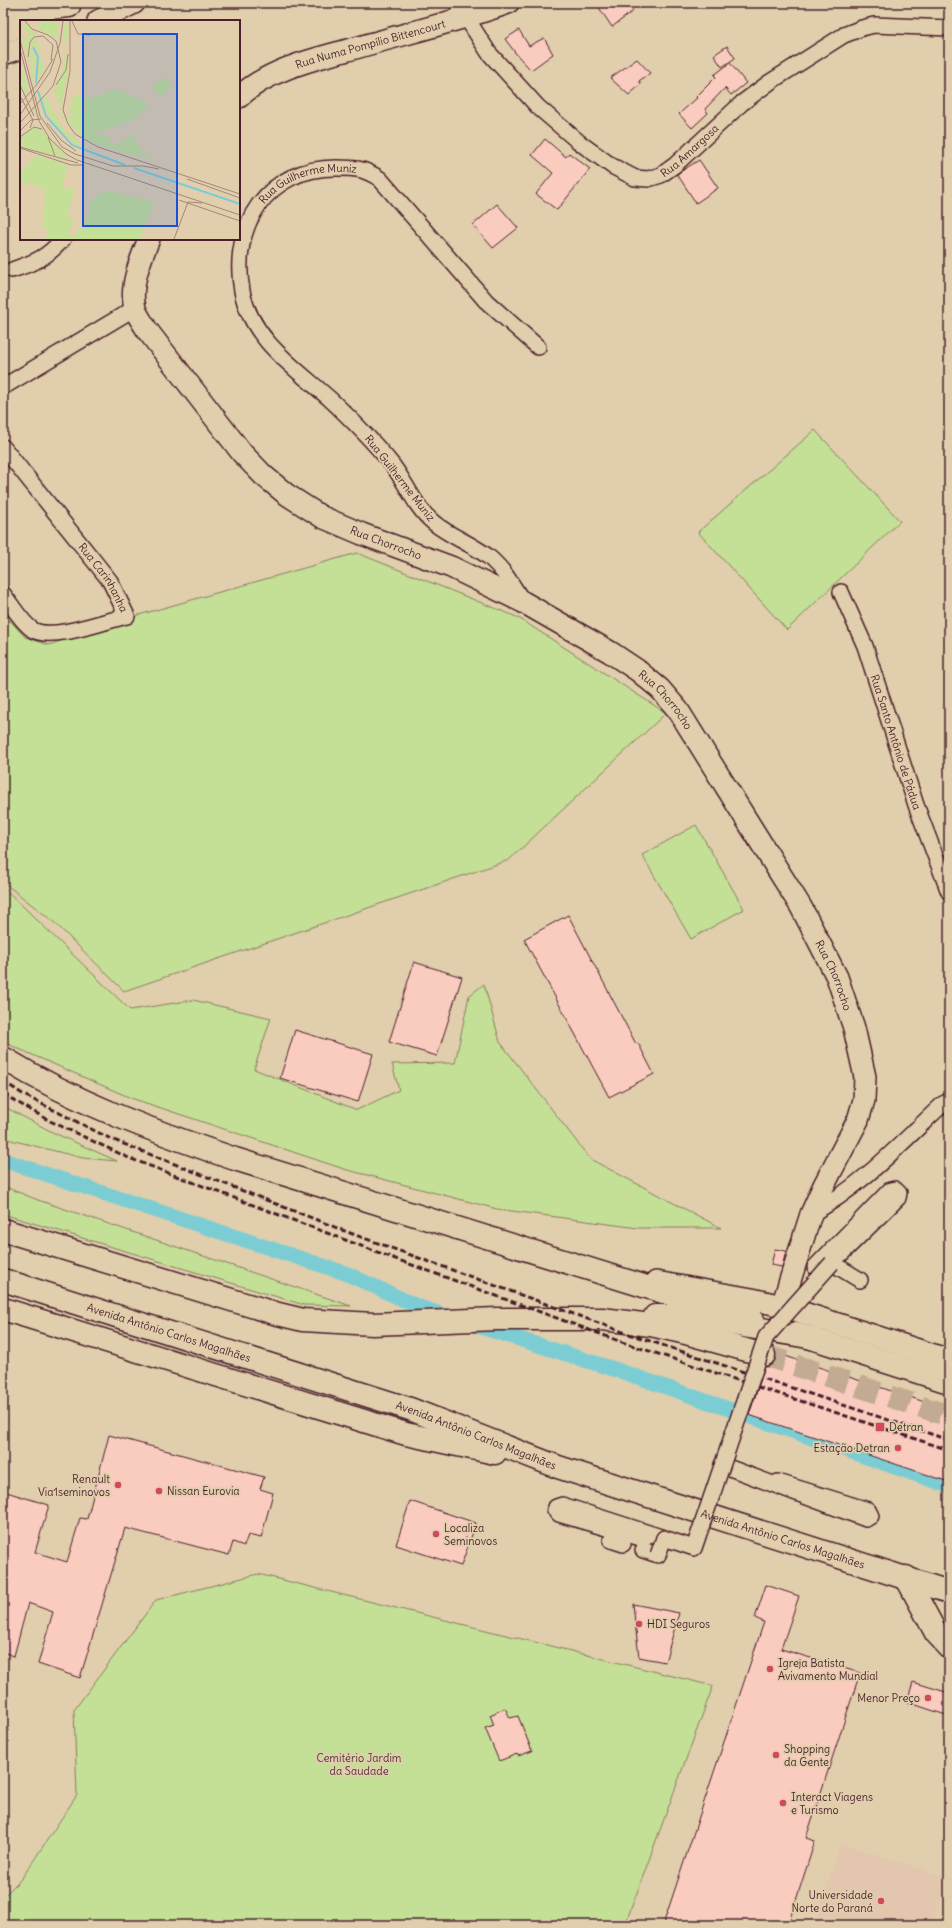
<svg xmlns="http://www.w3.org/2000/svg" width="952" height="1928" viewBox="0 0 952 1928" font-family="Delius,sans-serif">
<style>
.built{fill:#e2c6ad}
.green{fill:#c4df96;stroke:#877f60}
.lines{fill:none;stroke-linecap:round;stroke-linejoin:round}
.canal{stroke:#7ccdd3;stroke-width:15}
.building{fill:#facbbf;stroke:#4a1f2b}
.highway-tunnel{stroke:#c2ab92;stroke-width:22;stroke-dasharray:22 11;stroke-linecap:butt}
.street-casing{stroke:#4a1f2b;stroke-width:18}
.secondary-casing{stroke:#4a1f2b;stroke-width:24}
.primary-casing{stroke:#4a1f2b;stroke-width:25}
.highway-casing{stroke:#4a1f2b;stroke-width:25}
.street{stroke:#e0ceac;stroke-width:15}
.secondary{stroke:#e0ceac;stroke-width:21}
.primary{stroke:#e0ceac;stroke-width:22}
.highway{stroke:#e0ceac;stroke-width:22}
.rail{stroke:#4a1f2b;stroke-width:3;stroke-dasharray:6 3;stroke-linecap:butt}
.street-bridge-casing{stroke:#4a1f2b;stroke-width:18;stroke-linecap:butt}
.street-bridge{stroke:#e0ceac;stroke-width:15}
.poi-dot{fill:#d1495b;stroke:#e0ceac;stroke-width:1.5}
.labels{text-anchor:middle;stroke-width:3.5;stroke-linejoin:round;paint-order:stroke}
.street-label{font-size:11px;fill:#4a1f2b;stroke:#e0ceac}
.poi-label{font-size:11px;fill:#4a1f2b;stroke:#e0ceac;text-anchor:start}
.park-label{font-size:11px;fill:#563236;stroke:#e0ceac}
.inset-river{fill:none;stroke:#7ccdd3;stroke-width:2}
.inset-road{fill:none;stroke:#a48878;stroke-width:1}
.view{fill:#1d4ed8;fill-opacity:0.15;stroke:#1d4ed8;stroke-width:2}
.inset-edge{fill:none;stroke:#4a1f2b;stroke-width:2}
</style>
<rect width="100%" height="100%" fill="#e0ceac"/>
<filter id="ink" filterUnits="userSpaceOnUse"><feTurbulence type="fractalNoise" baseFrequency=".025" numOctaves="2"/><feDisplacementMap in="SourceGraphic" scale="8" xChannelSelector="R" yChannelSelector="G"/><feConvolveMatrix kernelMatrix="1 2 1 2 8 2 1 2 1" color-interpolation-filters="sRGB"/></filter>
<g filter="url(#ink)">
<!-- built -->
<path class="built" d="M841,1844L947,1877L932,1925H815Z"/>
<!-- green -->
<path class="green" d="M815,430L900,521L787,630L698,532Z
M357,553L517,617L666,713L509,860L124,991L55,923L3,882V613L25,637L49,645L121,620Z
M696,825L744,909L691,939L642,855Z
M3,887L130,1010L193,1000L271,1018L254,1069L357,1110L399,1090L392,1064L455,1063L469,996L484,984L500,1042L590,1159L721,1228H638L497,1209L344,1169L131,1098L3,1042Z
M3,1106L54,1133L117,1161L83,1158L3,1138Z
M3,1186L38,1200L351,1306L304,1305L3,1214Z
M258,1574L713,1686L625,1925H3V1897L22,1878L77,1795L74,1710L156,1600Z"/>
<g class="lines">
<!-- canal -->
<path class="canal" d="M3,1160L345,1273L417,1306L449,1317
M472,1324L620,1371L949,1486"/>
</g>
<!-- building -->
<path class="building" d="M596,3H627L633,11L612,27Z
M519,30L529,46L544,38L553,54L531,70L517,55L505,39Z
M727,46L735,58L722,67L714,55Z
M637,59L650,73L639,81L641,84L629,95L610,78Z
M730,63L746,83L731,95L725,88L705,109L708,113L692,128L679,114L697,98L696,97L716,77L714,75Z
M545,139L566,157L569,153L590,169L557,210L536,194L553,173L532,155Z
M699,160L718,188L696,203L677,174Z
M497,204L518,228L493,248L473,225Z
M568,915L636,1044L638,1043L654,1074L609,1097L524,939Z
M414,962L462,977L437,1056L389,1042Z
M295,1030L373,1054L358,1102L280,1078Z
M775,1249L786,1251L782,1267L771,1265Z
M776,1353L949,1410V1482L749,1415L765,1367L773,1364L776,1359Z
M109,1435L264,1477L260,1489L273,1493L261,1538L248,1535L244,1546L233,1542L229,1555L125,1528L80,1678L38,1664L53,1612L28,1603L14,1656L3,1652V1491L49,1505L35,1552L67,1562L80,1518L87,1519Z
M410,1501L476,1523L461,1566L396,1545Z
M766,1585L799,1596L781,1649L860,1673L806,1838L815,1841L788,1925H663L764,1622L755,1618Z
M633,1604L679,1613L665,1662L639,1657Z
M913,1682L949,1693V1716L907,1702Z
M505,1708L510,1718L518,1716L532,1751L518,1756L517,1754L499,1761L485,1728L494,1725L490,1715Z"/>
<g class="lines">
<!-- highway-tunnel -->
<path class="highway-tunnel" d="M764,1355L949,1416"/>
<defs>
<g id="street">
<path id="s1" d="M457,3L489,53L538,107L580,143L612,166L635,178L648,179L661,175L675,165L742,103L770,82L844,35L862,28L874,25L949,28"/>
<path d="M12,270C36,262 46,258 63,239"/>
<path d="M3,387L135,308"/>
<path id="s2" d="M3,447L110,581L127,616C104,621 53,641 33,630C21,622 12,605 3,594"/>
<path id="s3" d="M841,592L865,646L916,805L949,892"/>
<path id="s4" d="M523,602C513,586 504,570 490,558C473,544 451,537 434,523C414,507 406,481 390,462C372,440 352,420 331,400C297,369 251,340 242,291C230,226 267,167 337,168C355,168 364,168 380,179L486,301L538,347"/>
<path d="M811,1214C861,1187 902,1142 943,1104L949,1101"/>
<path d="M815,1267L890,1190L895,1189L899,1193L898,1198L832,1263L860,1280"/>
<path d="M722,1465L866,1519L871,1516L868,1510L778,1482"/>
<path d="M644,1539L559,1514L555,1510L556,1507L562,1505L664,1538"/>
<path d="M611,1540L623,1544"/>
<path d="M643,1550L658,1555"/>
</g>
<g id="secondary">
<path d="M98,21L134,3"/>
<path d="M3,32L21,26"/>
<path d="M3,54L21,48"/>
<path id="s5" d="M239,97C270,68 318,58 359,47C408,33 459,21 508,3"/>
<path id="s6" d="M149,239C141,258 129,287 135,308C137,316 144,324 147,330L242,453L263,475L286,494L322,517L362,534L451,567L523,602L610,652L637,670L660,689L678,710L801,907L837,977L854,1028L865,1077L864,1100L858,1120L824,1185L811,1214L782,1306"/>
<path d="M656,1282L752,1299L782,1306L949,1360"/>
</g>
<path id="primary" d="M3,10H30L69,6
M3,1058C78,1104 153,1131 235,1159L753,1320
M796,1333L949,1382"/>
<g id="highway">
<path d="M3,1230L274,1313L303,1320L373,1324L497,1319H602L651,1325L682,1332L764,1355"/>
<path id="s7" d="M3,1280L410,1409L558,1467L949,1592"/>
<path d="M3,1309L406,1434L495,1453"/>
<path d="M655,1316H686L814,1338"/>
<path d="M906,1577L936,1633L949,1647"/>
</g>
</defs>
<!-- street casing -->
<use href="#street" class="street-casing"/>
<!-- secondary casing -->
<use href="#secondary" class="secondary-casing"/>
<!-- primary casing -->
<use href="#primary" class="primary-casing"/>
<!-- highway casing -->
<use href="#highway" class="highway-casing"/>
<!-- street -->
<use href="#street" class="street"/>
<!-- secondary -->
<use href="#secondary" class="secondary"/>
<!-- primary -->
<use href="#primary" class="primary"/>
<!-- highway -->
<use href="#highway" class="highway"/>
<!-- rail -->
<path class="rail" d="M3,1081L24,1095L111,1139L350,1233L626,1333L949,1440
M3,1094L50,1121L129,1158L393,1258L622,1342L949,1450"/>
<defs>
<path id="street-bridge" d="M658,1555L664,1538L694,1548L766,1337L832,1263"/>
</defs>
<!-- street-bridge casing -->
<use href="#street-bridge" class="street-bridge-casing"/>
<!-- street-bridge -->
<use href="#street-bridge" class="street-bridge"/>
</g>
</g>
<!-- markers -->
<g class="poi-dot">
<rect x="875" y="1422" width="10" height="10" rx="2"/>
<circle cx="898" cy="1448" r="4"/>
<circle cx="118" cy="1485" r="4"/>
<circle cx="159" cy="1491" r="4"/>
<circle cx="436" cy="1534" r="4"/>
<circle cx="639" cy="1624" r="4"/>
<circle cx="770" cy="1669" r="4"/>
<circle cx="928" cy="1698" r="4"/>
<circle cx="776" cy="1755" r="4"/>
<circle cx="783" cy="1803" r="4"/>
<circle cx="881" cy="1901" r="4"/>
</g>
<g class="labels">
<!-- street labels -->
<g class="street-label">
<text dy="4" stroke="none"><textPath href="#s5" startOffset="143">Rua Numa Pompílio Bittencourt</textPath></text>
<text dy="4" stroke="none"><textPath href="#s1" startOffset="317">Rua Amargosa</textPath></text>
<text dy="4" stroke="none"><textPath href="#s4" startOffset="573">Rua Guilherme Muniz</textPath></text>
<text transform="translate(400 478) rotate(52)" y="4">Rua Guilherme Muniz</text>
<text dy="4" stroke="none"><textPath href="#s6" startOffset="424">Rua Chorrocho</textPath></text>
<text dy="4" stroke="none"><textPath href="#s2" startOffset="165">Rua Carinhanha</textPath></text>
<text dy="4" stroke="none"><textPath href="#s6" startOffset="748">Rua Chorrocho</textPath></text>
<text dy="4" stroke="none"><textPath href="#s3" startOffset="160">Rua Santo Antônio de Pádua</textPath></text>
<text dy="4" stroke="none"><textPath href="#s6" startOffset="1072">Rua Chorrocho</textPath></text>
<text dy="4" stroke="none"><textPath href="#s7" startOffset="174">Avenida Antônio Carlos Magalhães</textPath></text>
<text dy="4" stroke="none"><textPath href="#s7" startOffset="498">Avenida Antônio Carlos Magalhães</textPath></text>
<text dy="4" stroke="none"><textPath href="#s7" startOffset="822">Avenida Antônio Carlos Magalhães</textPath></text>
</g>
<!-- poi labels -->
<g class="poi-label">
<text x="889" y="1431">Detran</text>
<text x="890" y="1452" text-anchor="end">Estação Detran</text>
<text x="110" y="1483" text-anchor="end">Renault<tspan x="110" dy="13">Via1seminovos</tspan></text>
<text x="167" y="1495">Nissan Eurovia</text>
<text x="444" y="1532">Localiza<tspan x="444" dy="13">Seminovos</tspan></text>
<text x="647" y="1628">HDI Seguros</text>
<text x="778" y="1667">Igreja Batista<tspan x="778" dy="13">Avivamento Mundial</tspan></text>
<text x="920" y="1702" text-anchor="end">Menor Preço</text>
<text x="784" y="1753">Shopping<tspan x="784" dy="13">da Gente</tspan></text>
<text x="791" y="1801">Interact Viagens<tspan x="791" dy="13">e Turismo</tspan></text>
<text x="873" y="1899" text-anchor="end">Universidade<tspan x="873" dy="13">Norte do Paraná</tspan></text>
</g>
<!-- park labels -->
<g class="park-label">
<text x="359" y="1762">Cemitério Jardim<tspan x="359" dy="13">da Saudade</tspan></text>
</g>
</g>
<!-- overview -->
<g transform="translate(20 20)">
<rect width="220" height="220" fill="#e0ceac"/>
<path d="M18,1H39L37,18L21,11ZM45,1H48V19L45,22H42ZM6,2L16,15L8,23L7,34L0,16V12L6,20L10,16L3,6ZM17,18L24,49L17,60L20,35L16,26L11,29L15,38L13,65L9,30L11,23ZM48,26V52L41,84L47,106L34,70L41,57ZM0,34L8,72L5,76L0,61ZM144,57L152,66L141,77L132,67ZM98,69L129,85L113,100L75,113L65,104L76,115L90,116L88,121L98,125L102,123V120H108L111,112L121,130L134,137L112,135L76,124L61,117L49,102L47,97L52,95L60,100L50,92L52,79L60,73L68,79ZM28,75V81L42,107L60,123L74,130L55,124L37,107L25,88L24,80ZM13,108H19L48,139L0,126V119ZM16,135L47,145L42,169L55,168L48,195L53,202L48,215L54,217L65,201L70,193V185L78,174L88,171L134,182L120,219H26L28,210L23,206L25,169L10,163L1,165L0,162V153Z" fill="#c4df96"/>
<path class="inset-river" d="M13,27L18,37L16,63M18,71L26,96L52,125L105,145M114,148L220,184"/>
<path class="inset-road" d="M50,1V51L43,90L48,104L55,114L78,127L220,174M52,1L58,14L70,15M0,20L20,96L42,127L55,134L93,146H123L139,149M0,29L19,101L30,119L46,134L57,140L220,195M8,37L10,22L14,17L23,16L33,25L31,40M0,65L14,96M36,65L46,50L48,34M0,76L13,100L10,108M0,84L18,63L33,39M0,95L30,52L40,23L43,1M0,103L33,66L41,42L36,21L28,15L12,9L5,1M27,103L41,120L56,131M0,111L11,100L21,99M0,117L14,107L22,109M28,117L35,136M0,127L58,143M0,128L51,145H64M167,159L220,178M159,180L220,201M168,182L182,183M154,219L168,182"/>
<path class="view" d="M63,14H157V206H63Z"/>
<rect width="220" height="220" class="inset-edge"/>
</g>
<!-- margin -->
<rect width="952" height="1928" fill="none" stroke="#e0ceac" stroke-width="16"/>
<rect x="8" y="8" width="936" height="1912" fill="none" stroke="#4a1f2b" stroke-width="1.5" filter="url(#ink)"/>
</svg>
